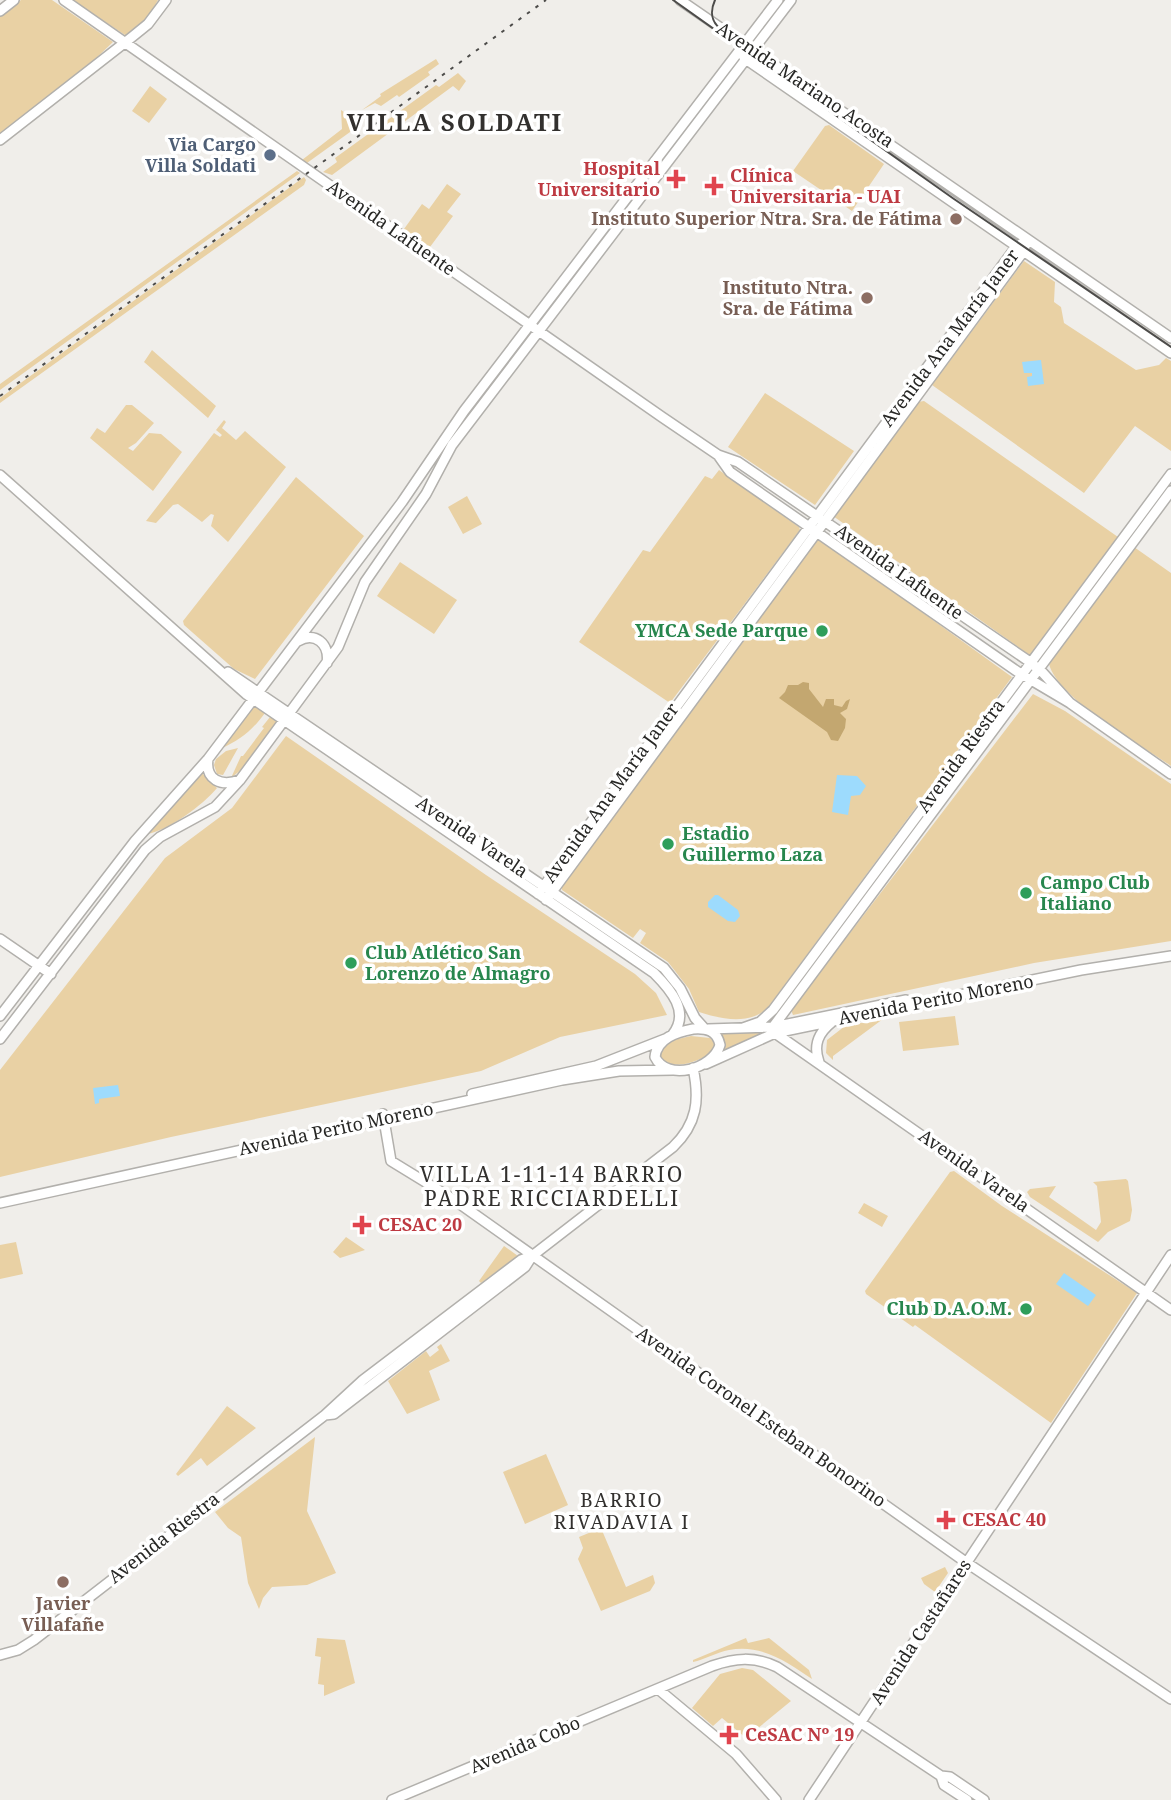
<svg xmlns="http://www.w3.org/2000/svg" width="1171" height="1800" viewBox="0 0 1171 1800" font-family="'Noto Serif',serif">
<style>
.green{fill:#e9d1a4}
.forest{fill:#c3a770}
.water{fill:#9ddbfd}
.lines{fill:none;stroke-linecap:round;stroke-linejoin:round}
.secondary-casing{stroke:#b2b0ac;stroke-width:12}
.secondary{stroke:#fff;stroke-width:9}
.tram{stroke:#4d4c4a;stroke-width:2}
.rail{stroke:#4d4c4a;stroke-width:2;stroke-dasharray:3.5 7;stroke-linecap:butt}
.service-dot{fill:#5c6f8a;stroke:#fff;stroke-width:2.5}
.health-dot{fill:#e0444e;stroke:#fff;stroke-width:2.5}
.education-dot{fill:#8d6e63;stroke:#fff;stroke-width:2.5}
.leisure-dot{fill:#2e9e5b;stroke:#fff;stroke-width:2.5}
.labels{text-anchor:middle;stroke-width:7;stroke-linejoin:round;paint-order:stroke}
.street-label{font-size:18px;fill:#272725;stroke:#fff}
.service-label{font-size:18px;font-weight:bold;fill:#4e5e75;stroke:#fff;text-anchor:end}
.health-label{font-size:18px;font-weight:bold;fill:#be3a42;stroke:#fff;text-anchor:start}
.education-label{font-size:18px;font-weight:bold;fill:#785e54;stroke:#fff;text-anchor:end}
.leisure-label{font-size:18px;font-weight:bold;fill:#27864d;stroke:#fff;text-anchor:start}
.neighbourhood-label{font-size:19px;letter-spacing:2px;fill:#32302e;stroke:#fff}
.quarter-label{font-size:21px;letter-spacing:2px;fill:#32302e;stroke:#fff}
.district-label{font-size:24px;font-weight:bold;letter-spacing:2px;fill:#32302e;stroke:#fff}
</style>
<rect width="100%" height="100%" fill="#f0eeea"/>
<!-- green -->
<path class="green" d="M21,0H52L113,42L89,65L0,135V16Z
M72,0H158L149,16L128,37Z
M436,59L439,64L428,72L430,75L399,97L397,95L381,106L375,103L362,110L381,96L380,94Z
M458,73L466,81L459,91L453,86L332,175L323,172L337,162L335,158L436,85L439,87Z
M150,86L167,99L149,123L132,111Z
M341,110L348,115H354L356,118L352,121L357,127L307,163L302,160L342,129Z
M829,125L884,164L852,211L793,171L825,126Z
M297,171L300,173L0,390V384Z
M304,177L306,180L304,185L0,403V398Z
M447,184L461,194L447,212L453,216L430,247L404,229L422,204L429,209Z
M1024,261L1055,282L1054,302L1061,307L1064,323L1136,370L1159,365L1166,358L1171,361V451L1135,426L1084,493L932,385Z
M152,350L216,406L208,418L144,362Z
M765,393L854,451L815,505L728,447Z
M924,401L1118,537L1031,656L833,516L918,402Z
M126,405H132L154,423L136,443L128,448L133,451L149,433L161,434L182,452L153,491L90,438L97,428L105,433Z
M224,420L226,422L222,428L236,440L245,431L286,467L228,542L211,526L214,515L211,514L202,522L178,504L173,505L156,523L146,521L214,433L220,437L222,435L216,430Z
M719,470L799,527L800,530L670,703L579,642L643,550L650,552L705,476L712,479Z
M296,477L364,536L255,679L234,669L184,625L183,621Z
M467,496L482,524L463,534L448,507Z
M819,538L1012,677L767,1009C747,1025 721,1019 699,1012L689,989L668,962L640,943L646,933L640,929L633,938L562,890V887L647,766Z
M1134,547L1171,573V766C1140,744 1058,699 1049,664Z
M400,562L457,600L434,634L377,596Z
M1033,694L1065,711L1171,784V941L1034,963L793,1015L791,1010Z
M255,705L265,713C250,733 241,739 219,750Z
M270,717L279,723L242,769L231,778L241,756H243L264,728L262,727Z
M286,736L486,875L635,974L656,993L667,1015L560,1037L481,1071L171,1137L0,1177V1070L165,858L232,808Z
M238,748L223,775L217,774L214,765L216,759L226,751Z
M202,773L217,788C203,805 168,831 147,834Z
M955,1016L959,1045L903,1051L899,1022Z
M883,1019L833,1056V1060L826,1053L827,1040L845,1026Z
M763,1030L768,1032L724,1054L725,1044L718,1032Z
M691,1036L710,1038L715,1043L714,1051C700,1061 674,1072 661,1058V1048L674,1040Z
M954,1171L1002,1206L1137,1293L1051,1423L915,1325L913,1327L866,1294L865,1291L950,1172Z
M1126,1179L1128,1181L1132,1210L1130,1221L1108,1232L1098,1242L1030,1197L1027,1192L1030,1189L1056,1186L1049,1197L1096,1230L1101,1222L1097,1186L1093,1182Z
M864,1203L888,1216L882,1227L858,1213Z
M346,1237L365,1250L340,1258L333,1252Z
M16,1242L23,1274L0,1279V1245Z
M504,1246L518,1256L481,1283L479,1281Z
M441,1344L450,1361L429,1371L440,1400L407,1414L388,1381L426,1351L430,1357L439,1350L437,1347Z
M227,1406L256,1428L207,1466L201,1458L178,1476L176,1474Z
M315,1437L307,1511L336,1573L307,1585L272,1587L263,1598L259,1609L248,1583L241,1537L228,1528L215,1512Z
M546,1454L568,1505L525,1524L503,1472Z
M601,1528L626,1587L653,1575L655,1583L650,1591L601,1611L578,1559L583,1548L579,1537Z
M945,1567L948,1573L935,1592L924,1584L921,1578Z
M317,1638L345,1640L355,1683L324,1696V1685L318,1684L321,1657L315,1656Z
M746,1638L748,1643L769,1638L809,1670L812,1679C787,1662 762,1644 729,1650C717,1652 704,1660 693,1662V1660Z
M742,1668L753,1670L791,1701L746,1738L722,1718L713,1726L692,1708L720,1674Z"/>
<!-- forest -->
<path class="forest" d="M803,682L809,683V689L823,707L826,699H834V705L842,707L846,701L850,699L847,709L840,713L846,719L845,728L838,741L831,740L827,732L779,698L785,692L788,685H798Z"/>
<!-- water -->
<path class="water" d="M1041,360L1044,384L1028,386L1027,377L1032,376V373H1024L1022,362Z
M837,775L857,776L866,786L860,795L851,796L848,815L832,812Z
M718,895L738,910L740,916L735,922L728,921L708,907V902L715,895Z
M118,1085L120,1096L99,1099V1103L95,1104L93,1088Z
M1064,1273L1096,1295L1088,1306L1056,1284Z"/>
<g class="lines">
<defs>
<path id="secondary" d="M64,0L662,417L718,455L738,462L1030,662L1043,673L1070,703
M680,0L1171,338
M0,11L14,0
M744,58L1171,353
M0,140L132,37L148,24L166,0
M718,455L730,472L1021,674L1070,703L1171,774
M0,475L246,694L654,973C671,990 690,1012 673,1034
M298,641C315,631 330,644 327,663
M228,672L664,968L680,988L695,1018L704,1028
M208,759C205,780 221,787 240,780
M538,894L1016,247L1027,240
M546,900L984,305L1023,252L1027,241
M0,939L51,974
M0,1016L135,841L208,759L402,502L464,411L778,0
M773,1027L1171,491
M743,1028L760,1022L773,1010L1171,474
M693,1029C706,1028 717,1030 720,1045C713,1069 667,1082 655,1057C657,1038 677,1032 693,1029Z
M708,1029L773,1027L906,1000
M775,1033L1171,1310
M0,1039L145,850L160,837L215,807L240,780L338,647L365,582L426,494L452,445L791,0
M819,1062C813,1045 818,1033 832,1022
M706,1064L775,1033L1081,970L1171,956
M472,1094L596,1066L665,1039
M383,1114L391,1161L453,1199L967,1563L1171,1699
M0,1203L562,1080L619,1071L673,1070
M325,1415L334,1414L525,1267L532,1256L673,1147C697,1124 700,1100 693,1068
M0,1655L18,1650L34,1640L325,1415L363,1380L521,1260L532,1256
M658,1689L736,1754L776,1800
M941,1776L944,1785L967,1800
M392,1800L712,1666C735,1658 754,1656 777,1667L941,1776L950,1777L984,1800
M809,1800L1171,1255"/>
</defs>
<!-- secondary casing -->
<use href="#secondary" class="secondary-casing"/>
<!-- secondary -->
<use href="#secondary" class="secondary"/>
<!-- tram -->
<path class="tram" d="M673,0L954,199L1171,347
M715,0C710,11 711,22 721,29"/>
<!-- rail -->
<path class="rail" d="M0,396L546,0"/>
</g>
<!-- markers -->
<circle class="service-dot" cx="270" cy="155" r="7"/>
<g class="health-dot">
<path d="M672.5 168.5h7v7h7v7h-7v7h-7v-7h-7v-7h7z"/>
<path d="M710.5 175.5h7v7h7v7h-7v7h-7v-7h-7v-7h7z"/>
<path d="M358.5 1214.5h7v7h7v7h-7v7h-7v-7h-7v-7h7z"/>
<path d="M942.5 1509.5h7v7h7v7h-7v7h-7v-7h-7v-7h7z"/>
<path d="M725.5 1724.5h7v7h7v7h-7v7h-7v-7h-7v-7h7z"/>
</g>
<g class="education-dot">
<circle cx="956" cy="219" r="7"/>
<circle cx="867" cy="298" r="7"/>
<circle cx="63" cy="1582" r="7"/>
</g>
<g class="leisure-dot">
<circle cx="822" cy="631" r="7"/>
<circle cx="668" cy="844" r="7"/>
<circle cx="1026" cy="893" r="7"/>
<circle cx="351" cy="963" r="7"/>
<circle cx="1026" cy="1309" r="7"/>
</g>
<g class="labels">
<!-- street labels -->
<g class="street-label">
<text transform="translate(805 85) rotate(34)" y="6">Avenida Mariano Acosta</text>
<text transform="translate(391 228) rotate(35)" y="6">Avenida Lafuente</text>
<text transform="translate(950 338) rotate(-53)" y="6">Avenida Ana María Janer</text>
<text transform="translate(899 572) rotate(35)" y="6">Avenida Lafuente</text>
<text transform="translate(961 756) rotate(-54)" y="6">Avenida Riestra</text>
<text transform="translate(611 793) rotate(-54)" y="6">Avenida Ana María Janer</text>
<text transform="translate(472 837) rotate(34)" y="6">Avenida Varela</text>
<text transform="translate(936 1000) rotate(-11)" y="6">Avenida Perito Moreno</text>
<text transform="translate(336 1129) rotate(-12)" y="6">Avenida Perito Moreno</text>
<text transform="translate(974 1171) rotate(35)" y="6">Avenida Varela</text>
<text transform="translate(761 1417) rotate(35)" y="6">Avenida Coronel Esteban Bonorino</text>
<text transform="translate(164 1538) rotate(-38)" y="6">Avenida Riestra</text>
<text transform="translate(921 1632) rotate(-57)" y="6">Avenida Castañares</text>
<text transform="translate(525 1745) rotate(-23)" y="6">Avenida Cobo</text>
</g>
<!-- service labels -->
<g class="service-label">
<text x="256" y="151">Via Cargo<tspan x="256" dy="21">Villa Soldati</tspan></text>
</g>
<!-- health labels -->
<g class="health-label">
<text x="660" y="175" text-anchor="end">Hospital<tspan x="660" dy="21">Universitario</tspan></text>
<text x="730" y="182">Clínica<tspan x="730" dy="21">Universitaria - UAI</tspan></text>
<text x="378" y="1231">CESAC 20</text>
<text x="962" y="1526">CESAC 40</text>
<text x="745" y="1741">CeSAC Nº 19</text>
</g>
<!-- education labels -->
<g class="education-label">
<text x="942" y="225">Instituto Superior Ntra. Sra. de Fátima</text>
<text x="853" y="294">Instituto Ntra.<tspan x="853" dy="21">Sra. de Fátima</tspan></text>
<text x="63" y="1610" text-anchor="middle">Javier<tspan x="63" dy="21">Villafañe</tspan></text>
</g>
<!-- leisure labels -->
<g class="leisure-label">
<text x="808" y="637" text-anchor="end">YMCA Sede Parque</text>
<text x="682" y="840">Estadio<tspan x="682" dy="21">Guillermo Laza</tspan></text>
<text x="1040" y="889">Campo Club<tspan x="1040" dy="21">Italiano</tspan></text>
<text x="365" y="959">Club Atlético San<tspan x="365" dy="21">Lorenzo de Almagro</tspan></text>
<text x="1012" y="1315" text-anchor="end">Club D.A.O.M.</text>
</g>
<!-- neighbourhood labels -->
<g class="neighbourhood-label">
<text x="622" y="1507">BARRIO<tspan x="622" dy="22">RIVADAVIA I</tspan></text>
</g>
<!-- quarter labels -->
<g class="quarter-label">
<text x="552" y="1182">VILLA 1-11-14 BARRIO<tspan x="552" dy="24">PADRE RICCIARDELLI</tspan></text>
</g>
<!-- district labels -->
<g class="district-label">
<text x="455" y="131">VILLA SOLDATI</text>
</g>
</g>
</svg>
